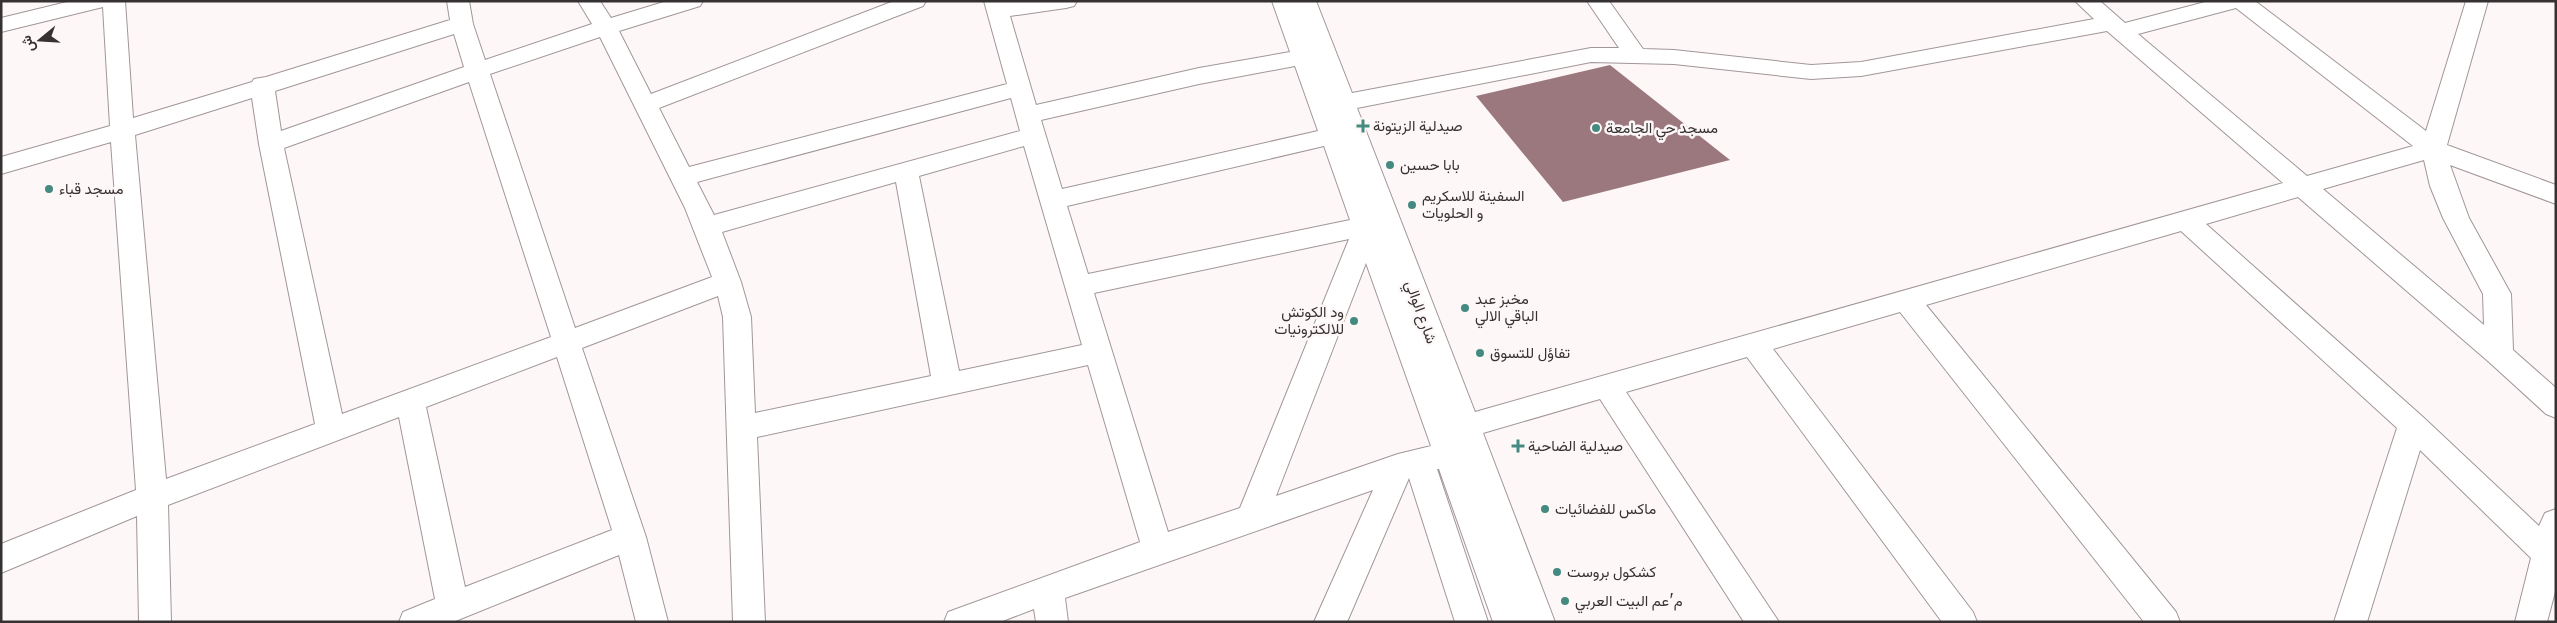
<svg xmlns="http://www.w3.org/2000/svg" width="2557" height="623" viewBox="0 0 2557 623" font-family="Merriweather,Vazirmatn,serif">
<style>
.building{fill:#9b777e}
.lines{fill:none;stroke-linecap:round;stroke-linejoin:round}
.minor-casing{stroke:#a19698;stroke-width:2}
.minor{fill:#fff;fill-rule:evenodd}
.poi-dot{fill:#448a80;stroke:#fef7f8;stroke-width:2}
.labels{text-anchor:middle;stroke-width:5;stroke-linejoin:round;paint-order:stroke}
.poi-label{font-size:15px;fill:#363233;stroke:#fef7f8;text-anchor:start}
.street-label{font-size:15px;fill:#363233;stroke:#fef7f8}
</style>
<rect width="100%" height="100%" fill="#fef7f8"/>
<!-- building -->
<path class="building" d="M1610,65L1730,160L1563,202L1476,96Z"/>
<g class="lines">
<defs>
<path id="minor" d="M71,1H125L133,118L252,82L254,79L266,77L450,20L447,1H469L473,24L485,60L592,24L578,1H600L611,18L667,1H703L700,6L619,31L651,94L894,1H926L923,6L659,108L689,167L1007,84L984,1H1077L1074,6L1066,8L1010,16L1036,105L1199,68L1290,52L1272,1H1316L1352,93L1591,48H1619L1587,1H1609L1643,49L1674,50L1811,65L1861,62L2094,19L2075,1H2100L2125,23L2209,1H2255L2426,131L2466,1H2488L2447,145L2556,185V204L2450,165L2469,218L2511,294L2513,350L2556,388V418L2546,414L2489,362L2298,197L2206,224L2423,417L2539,526L2545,513L2556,509V588L2547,622H2515L2531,558L2420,450L2367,622H2334L2397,428L2181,231L1926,305L2176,612L2180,622H2144L1900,312L1773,349L1973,612L1977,622H1942L1747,357L1626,392L1779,622H1744L1600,399L1483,433L1555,622H1493L1439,469H1437L1488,622H1455L1409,478L1347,622H1314L1373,490L1065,598L1068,622H1036L1034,609L1000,622H944L948,612L1140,542L1088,365L757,437L765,622H733L723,317L718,296L582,348L646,537L668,622H636L619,555L453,622H399L403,612L435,599L399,417L168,505L171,622H139L137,516L1,573V544L136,490L111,142L1,174V157L110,126L103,7L1,32V18ZM2236,8L2413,146L2307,176L2138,34ZM2107,31L2283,183L1475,412L1357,108L1591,62L1674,64L1811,79L1861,76ZM454,34L464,67L281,131L275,91ZM600,37L685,208L712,277L575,328L490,74ZM1295,66L1318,131L1062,189L1041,120L1199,84ZM469,82L551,337L342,414L284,148ZM252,98L259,144L315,424L166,479L135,135ZM1011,98L1020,131L714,215L697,182ZM1024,146L1082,345L959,371L919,176ZM1324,146L1350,220L1088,274L1067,206ZM2424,160L2430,186L2443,218L2483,294L2484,325L2323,189ZM896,182L931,376L755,413L751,317L741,282L722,232ZM1349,239L1240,508L1168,532L1094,293ZM1366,263L1431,446L1398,454L1276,496ZM557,357L612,530L465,587L426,407Z"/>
</defs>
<!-- minor casing -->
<use href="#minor" class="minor-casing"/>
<!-- minor -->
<use href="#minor" class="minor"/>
</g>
<!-- markers -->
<g class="poi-dot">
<path d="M1360.5 118.5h5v5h5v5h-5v5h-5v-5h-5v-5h5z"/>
<circle cx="1596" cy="128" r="5"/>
<circle cx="1390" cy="165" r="5"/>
<circle cx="49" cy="189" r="5"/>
<circle cx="1412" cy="205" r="5"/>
<circle cx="1465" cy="308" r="5"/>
<circle cx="1354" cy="321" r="5"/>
<circle cx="1480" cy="353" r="5"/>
<path d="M1515.5 438.5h5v5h5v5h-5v5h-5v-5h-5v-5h5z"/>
<circle cx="1545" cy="509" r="5"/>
<circle cx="1557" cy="572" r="5"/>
<circle cx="1565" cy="601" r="5"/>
</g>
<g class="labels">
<!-- poi labels -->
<g class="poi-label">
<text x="1373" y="131">صيدلية الزيتونة</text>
<text x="1606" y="133">مسجد حي الجامعة</text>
<text x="1400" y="170">بابا حسين</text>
<text x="59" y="194">مسجد قباء</text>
<text x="1422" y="201">السفينة للاسكريم<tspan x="1422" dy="17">و الحلويات</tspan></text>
<text x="1475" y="304">مخبز عبد<tspan x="1475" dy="17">الباقي الالي</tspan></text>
<text x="1344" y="317" text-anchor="end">ود الكوتش<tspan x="1344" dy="17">للالكترونيات</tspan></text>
<text x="1490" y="358">تفاؤل للتسوق</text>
<text x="1528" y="451">صيدلية الضاحية</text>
<text x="1555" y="514">ماكس للفضائيات</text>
<text x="1567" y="577">كشكول بروست</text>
<text x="1575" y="606">م'عم البيت العربي</text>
</g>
<!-- street labels -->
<g class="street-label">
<text transform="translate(1421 312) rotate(70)" y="5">شارع الوالي</text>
</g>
</g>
<!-- border -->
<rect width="2557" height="623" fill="none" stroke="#363233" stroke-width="5"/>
<!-- north arrow -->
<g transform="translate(40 40) rotate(252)" stroke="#fef7f8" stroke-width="4" paint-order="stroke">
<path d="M0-4L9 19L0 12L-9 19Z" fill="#363233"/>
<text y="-8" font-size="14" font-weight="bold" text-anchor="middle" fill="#363233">ش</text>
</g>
</svg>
